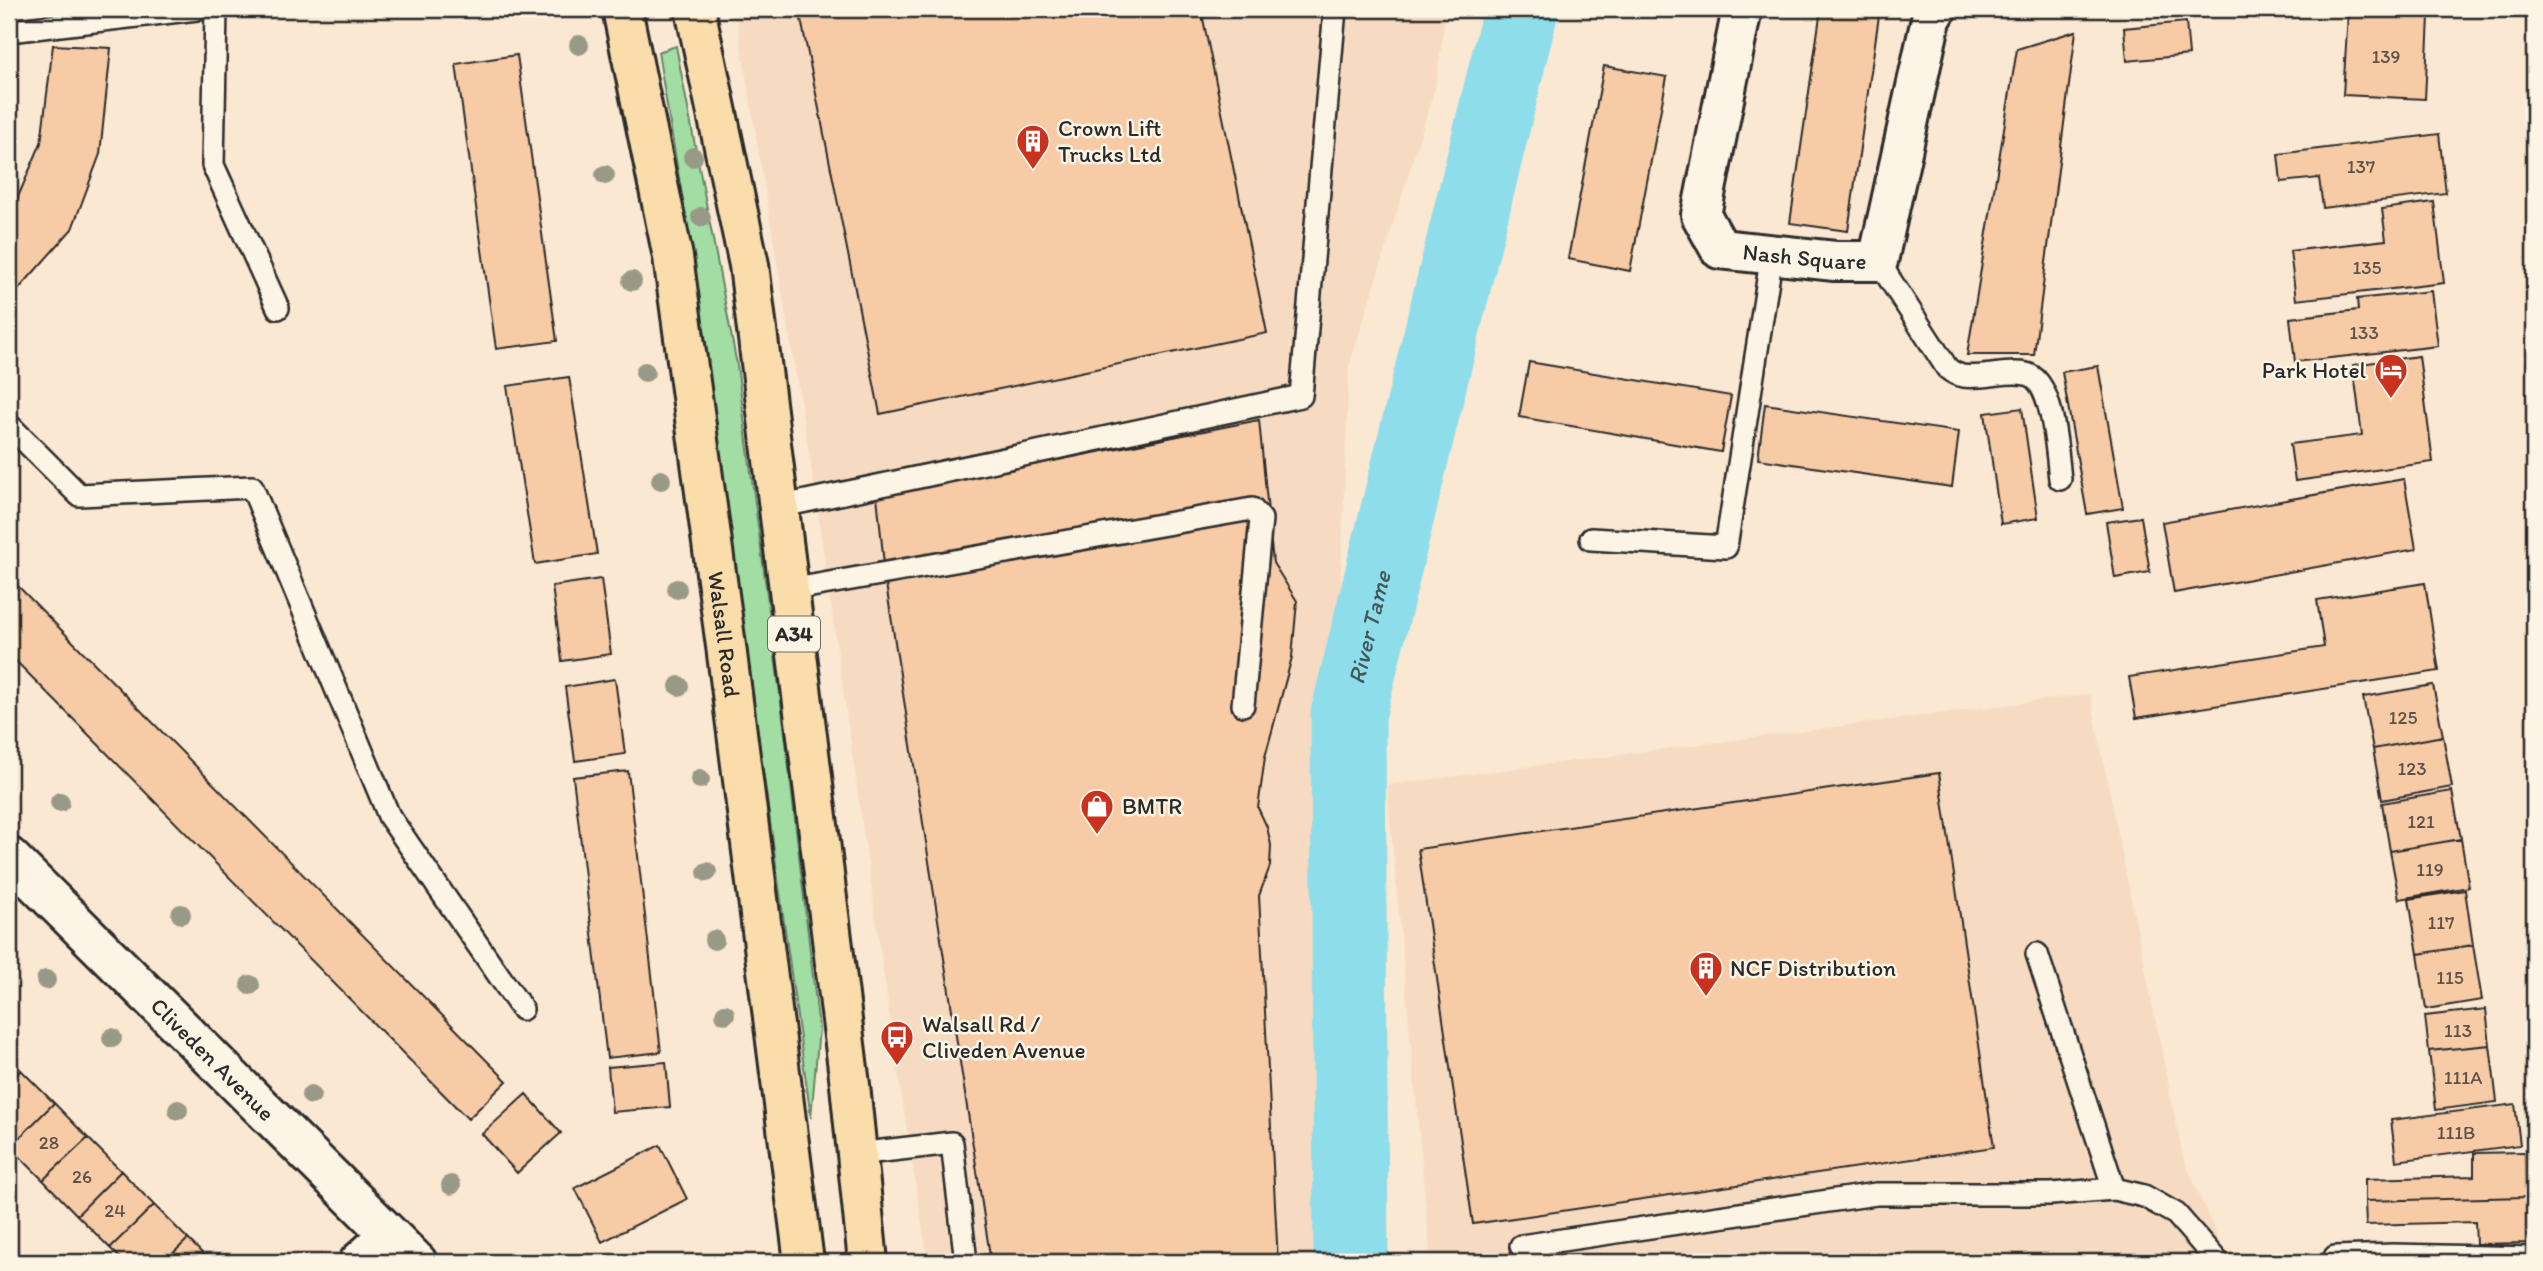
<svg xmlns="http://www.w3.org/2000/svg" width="2543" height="1271" viewBox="0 0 2543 1271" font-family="Itim,sans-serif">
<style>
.built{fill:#f6dbc2}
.green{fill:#a2dda4;stroke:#668468;stroke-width:2}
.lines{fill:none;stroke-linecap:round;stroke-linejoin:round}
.river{stroke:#8eddea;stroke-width:75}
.building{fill:#f8cba7;stroke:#2b2b2b;stroke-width:2}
.lane-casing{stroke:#2b2b2b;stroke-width:26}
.street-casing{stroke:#2b2b2b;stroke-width:44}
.highway-casing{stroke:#2b2b2b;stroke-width:44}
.lane{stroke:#fcf5e5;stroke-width:21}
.street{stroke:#fcf5e5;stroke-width:38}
.highway{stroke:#faddab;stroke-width:38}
.tree{fill:#999987}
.labels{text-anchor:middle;stroke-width:5;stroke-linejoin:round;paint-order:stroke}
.number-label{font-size:19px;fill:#5e534a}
.shield{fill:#fcf5e5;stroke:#6a6863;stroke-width:2}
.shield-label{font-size:21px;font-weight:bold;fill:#2b2b2b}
.poi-label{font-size:23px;fill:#2b2b2b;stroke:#fcf5e5;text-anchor:start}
.street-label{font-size:23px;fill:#2b2b2b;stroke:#fcf5e5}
.water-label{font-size:24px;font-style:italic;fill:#44585b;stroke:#fcf5e5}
</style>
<rect width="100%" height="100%" fill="#fbe8d2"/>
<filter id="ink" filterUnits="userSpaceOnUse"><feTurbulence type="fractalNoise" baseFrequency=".0143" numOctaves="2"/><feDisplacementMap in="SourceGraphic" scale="14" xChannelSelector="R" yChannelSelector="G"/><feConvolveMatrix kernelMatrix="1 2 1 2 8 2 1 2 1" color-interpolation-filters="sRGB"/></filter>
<g filter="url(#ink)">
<!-- built -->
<path class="built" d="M735,9H1446L1436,85L1349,367L1315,1262H928L897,1067L811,466Z
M2090,694L2183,1157L2228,1262H1431L1387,785Z"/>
<!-- green -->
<path class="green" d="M676,46L737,365L784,725L819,1029L811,1118L692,256L658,52Z"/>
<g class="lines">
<!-- river -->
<path class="river" id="s1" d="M1351,1262L1348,715L1521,9"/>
</g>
<!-- building -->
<path class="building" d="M49,9H76L50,13Z
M799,9H1201L1267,333L880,414Z
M1821,9H1880L1848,231L1790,223Z
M2348,9H2430L2429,17L2348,12Z
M2348,12L2429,17L2425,99L2343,95Z
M2186,22L2189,55L2127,61L2124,28Z
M2076,31L2034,355H1967L2017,49Z
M53,45L111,48L100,154L72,229L9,300V218L41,143Z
M517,55L557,341L496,349L456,64Z
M1604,66L1667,77L1630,271L1568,259Z
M2439,134L2446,193L2323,208L2319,178L2281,182L2278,154Z
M2434,202L2444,283L2296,300L2290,251L2386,240L2382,209Z
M2431,291L2438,346L2295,362L2290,318L2358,310L2357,299Z
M2419,356L2433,462L2295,481L2290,444L2362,435L2353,365Z
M1529,362L1731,396L1721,452L1519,417Z
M2098,366L2123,508L2087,514L2062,372Z
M569,377L597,554L535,564L507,386Z
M1765,404L1959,432L1952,487L1758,459Z
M2022,408L2038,518L2001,524L1985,413Z
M1259,420L1273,563L1297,601L1292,657L1265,757L1258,808L1267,827L1271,845L1270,866L1259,896L1278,1262H991L886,584L877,496Z
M2404,479L2416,549L2174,593L2162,522Z
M2141,517L2150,572L2115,578L2106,522Z
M9,577L507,1081L468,1119L9,654Z
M601,579L611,654L562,661L552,586Z
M2425,583L2439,671L2136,718L2129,677L2324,647L2317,600Z
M615,679L625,754L575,761L565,687Z
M2433,685L2443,736L2373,749L2363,697Z
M2443,736L2452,787L2382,800L2373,749Z
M628,771L661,1052L607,1058L573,777Z
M1939,773L1994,1147L1473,1224L1418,849Z
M2452,791L2461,839L2390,851L2382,803Z
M2461,839L2469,887L2399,899L2390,851Z
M2465,890L2473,945L2418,954L2409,899Z
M2473,945L2482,1000L2426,1009L2418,954Z
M2486,1009L2490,1045L2429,1051L2425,1016Z
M2490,1045L2497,1102L2436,1110L2429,1051Z
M9,1057L21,1070L9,1082Z
M666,1062L670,1107L612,1112L608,1067Z
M21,1070L54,1103L10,1147L9,1082Z
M526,1094L561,1133L517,1173L482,1134Z
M54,1103L88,1138L43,1180L10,1147Z
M2515,1104L2520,1145L2396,1161L2391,1120Z
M88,1138L121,1171L77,1215L43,1180Z
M660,1145L687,1199L602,1242L575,1188Z
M2525,1152L2526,1197L2365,1201V1179L2474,1176V1153Z
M121,1171L154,1205L110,1248L77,1215Z
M2526,1197L2528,1243L2476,1244L2475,1222L2366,1225L2365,1201Z
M154,1205L188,1239L164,1262H124L110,1248Z
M188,1239L211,1262H164Z"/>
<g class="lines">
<defs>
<path id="lane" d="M216,9L213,165L278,308
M9,31L197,9
M1878,261L1947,368C1959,378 1967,377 1982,376C1996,375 2012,371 2026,374C2054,380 2057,455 2060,479
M9,425L79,495L252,487L389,816L522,1009
M778,507L1301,396L1335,9
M1591,539L1726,547L1772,254
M789,590L1252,509L1261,519L1243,705
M2037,954L2114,1189L2144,1196L2176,1214L2218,1262
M857,1154L952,1143L966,1262
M1521,1246L1876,1194H2051L2114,1189
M2333,1262L2335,1257L2393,1255L2534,1258"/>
<g id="street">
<path id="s2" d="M1742,9L1701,215L1720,249L1835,261H1878L1931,19L1937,9"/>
<path id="s3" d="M9,857L417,1262"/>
<path d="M359,1262L389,1235"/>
</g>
<g id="highway">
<path id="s4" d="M622,9L673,257L726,646L804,1262"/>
<path d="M695,9L749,265L850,1085L868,1262"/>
</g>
</defs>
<!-- lane casing -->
<use href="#lane" class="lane-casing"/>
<!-- street casing -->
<use href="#street" class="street-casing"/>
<!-- highway casing -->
<use href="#highway" class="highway-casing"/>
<!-- lane -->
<use href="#lane" class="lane"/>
<!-- street -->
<use href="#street" class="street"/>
<!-- highway -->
<use href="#highway" class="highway"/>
</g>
<!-- trees -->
<g class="tree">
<circle cx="579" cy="45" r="10"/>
<circle cx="693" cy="157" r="10"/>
<circle cx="605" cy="175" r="10"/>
<circle cx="701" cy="217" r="10"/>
<circle cx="632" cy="281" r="10"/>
<circle cx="645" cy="372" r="10"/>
<circle cx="661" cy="480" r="10"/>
<circle cx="677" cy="589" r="10"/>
<circle cx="679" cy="686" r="10"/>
<circle cx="700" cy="779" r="10"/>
<circle cx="60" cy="802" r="10"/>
<circle cx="707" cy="872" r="10"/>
<circle cx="181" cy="914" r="10"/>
<circle cx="714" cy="940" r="10"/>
<circle cx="46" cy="980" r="10"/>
<circle cx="250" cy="985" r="10"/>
<circle cx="725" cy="1014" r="10"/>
<circle cx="112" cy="1038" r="10"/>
<circle cx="311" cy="1095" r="10"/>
<circle cx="178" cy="1110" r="10"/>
<circle cx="451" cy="1185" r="10"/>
</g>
</g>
<!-- icons -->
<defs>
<symbol id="building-pin" viewBox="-11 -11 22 30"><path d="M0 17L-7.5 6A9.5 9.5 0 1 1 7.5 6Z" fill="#c8321e" stroke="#fcf5e5"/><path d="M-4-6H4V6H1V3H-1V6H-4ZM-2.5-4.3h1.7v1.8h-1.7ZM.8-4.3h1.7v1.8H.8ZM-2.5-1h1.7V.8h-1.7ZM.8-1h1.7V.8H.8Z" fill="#fff"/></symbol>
<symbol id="hotel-pin" viewBox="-11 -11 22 30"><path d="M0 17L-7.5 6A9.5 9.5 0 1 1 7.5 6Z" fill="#c8321e" stroke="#fcf5e5"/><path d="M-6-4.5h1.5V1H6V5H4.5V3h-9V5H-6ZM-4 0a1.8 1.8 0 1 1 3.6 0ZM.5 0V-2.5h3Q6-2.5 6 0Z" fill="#fff"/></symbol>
<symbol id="shop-pin" viewBox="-11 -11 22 30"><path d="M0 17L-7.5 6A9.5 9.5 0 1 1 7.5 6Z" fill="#c8321e" stroke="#fcf5e5"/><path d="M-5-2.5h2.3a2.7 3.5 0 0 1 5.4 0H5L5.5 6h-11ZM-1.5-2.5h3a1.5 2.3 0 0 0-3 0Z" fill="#fff"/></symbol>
<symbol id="bus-pin" viewBox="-11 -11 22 30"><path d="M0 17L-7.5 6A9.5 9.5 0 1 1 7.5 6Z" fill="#c8321e" stroke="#fcf5e5"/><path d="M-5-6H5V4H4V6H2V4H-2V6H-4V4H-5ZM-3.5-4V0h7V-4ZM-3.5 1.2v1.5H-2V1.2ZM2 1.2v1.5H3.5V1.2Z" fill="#fff"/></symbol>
</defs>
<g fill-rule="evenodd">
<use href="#building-pin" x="1014" y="122" width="38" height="52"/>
<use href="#hotel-pin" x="2372" y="351" width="38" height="52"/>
<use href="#shop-pin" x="1078" y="787" width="38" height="52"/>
<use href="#building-pin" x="1687" y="949" width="38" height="52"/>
<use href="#bus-pin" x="878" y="1018" width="38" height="52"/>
</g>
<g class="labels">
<!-- number labels -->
<g class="number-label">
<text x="2386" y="63">139</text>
<text x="2361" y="173">137</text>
<text x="2367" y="274">135</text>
<text x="2364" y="339">133</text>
<text x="2403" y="724">125</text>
<text x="2412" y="775">123</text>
<text x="2421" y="828">121</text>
<text x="2430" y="876">119</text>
<text x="2441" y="929">117</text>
<text x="2450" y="984">115</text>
<text x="2458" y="1037">113</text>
<text x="2463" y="1084">111A</text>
<text x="2456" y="1139">111B</text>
<text x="49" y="1149">28</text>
<text x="82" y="1183">26</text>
<text x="115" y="1217">24</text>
</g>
<!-- shield labels -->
<rect class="shield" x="768" y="616.5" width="52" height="35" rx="5"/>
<g class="shield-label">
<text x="794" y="641">A34</text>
</g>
<!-- poi labels -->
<g class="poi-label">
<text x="1058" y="136">Crown Lift<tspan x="1058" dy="26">Trucks Ltd</tspan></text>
<text x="2366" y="378" text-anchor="end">Park Hotel</text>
<text x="1122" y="814">BMTR</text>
<text x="1730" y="976">NCF Distribution</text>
<text x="922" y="1032">Walsall Rd /<tspan x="922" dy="26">Cliveden Avenue</tspan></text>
</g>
<!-- street labels -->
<g class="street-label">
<text dy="8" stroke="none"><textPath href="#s2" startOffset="334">Nash Square</textPath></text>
<text dy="8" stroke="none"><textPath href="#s4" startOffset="634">Walsall Road</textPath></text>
<text dy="8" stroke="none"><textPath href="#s3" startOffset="287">Cliveden Avenue</textPath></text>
</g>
<!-- water labels -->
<g class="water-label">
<text dy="8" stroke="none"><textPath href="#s1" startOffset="637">River Tame</textPath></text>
</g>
</g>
<!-- margin -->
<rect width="2543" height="1271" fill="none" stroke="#fcf5e5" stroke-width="35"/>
<rect x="18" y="18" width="2508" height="1236" fill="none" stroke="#2b2b2b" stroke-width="2.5" filter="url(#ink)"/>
</svg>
